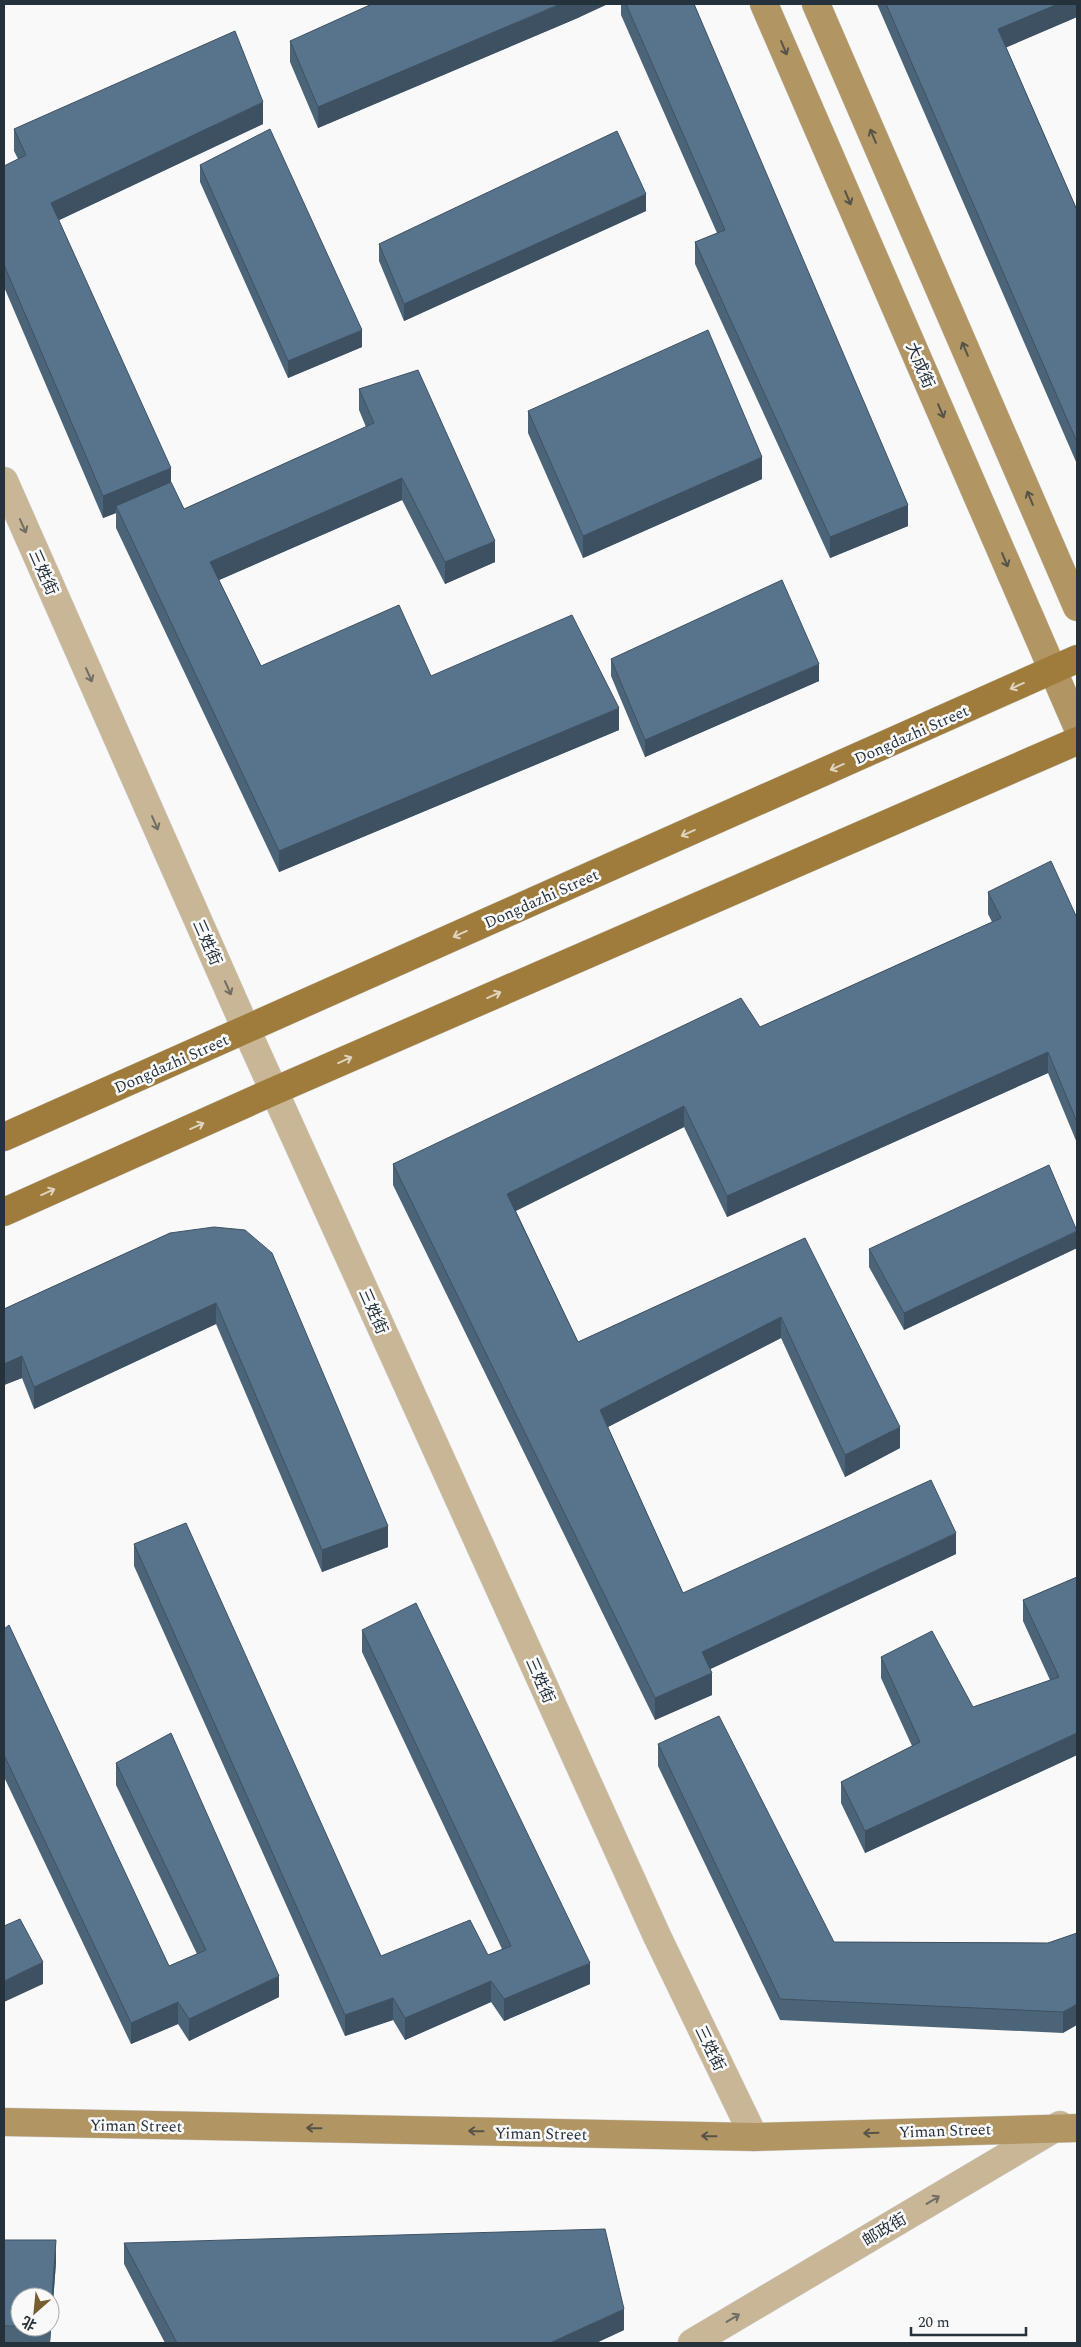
<svg xmlns="http://www.w3.org/2000/svg" width="1081" height="2347" viewBox="0 0 1081 2347" font-family="Spectral,'Noto Sans SC',serif">
<style>
.lines{fill:none;stroke-linecap:round;stroke-linejoin:round}
.tertiary-casing{stroke:#d3d5d7;stroke-width:29}
.secondary-casing{stroke:#d3d5d7;stroke-width:29}
.primary-casing{stroke:#d3d5d7;stroke-width:29}
.tertiary{stroke:#c9b696;stroke-width:28}
.secondary{stroke:#b19563;stroke-width:28}
.primary{stroke:#9f7c3c;stroke-width:28}
.wall{fill:#4c6478;fill-rule:evenodd}
.shaded-wall{fill:#3e5162}
.building{fill:#58748c;stroke:#3e5162}
.oneway{stroke:#565449}
.oneway2{stroke:#6f6d64}
.oneway3{stroke:#ded4c0}
.labels{text-anchor:middle;stroke-width:5;stroke-linejoin:round;paint-order:stroke}
.street-label{font-size:16px;fill:#25313b;stroke:#f9f9f9}
</style>
<rect width="100%" height="100%" fill="#f9f9f9"/>
<g class="lines">
<defs>
<path id="tertiary" d="M4,481L246,1029L657,1936L754,2137
M692,2343L1060,2125"/>
<path id="secondary" d="M764,4L1077,726
M816,4L1077,607
M4,2122L754,2137L1077,2128"/>
<path id="primary" d="M4,1137L1077,659
M4,1212L274,1091L1077,741"/>
</defs>
<!-- tertiary casing -->
<use href="#tertiary" class="tertiary-casing"/>
<!-- secondary casing -->
<use href="#secondary" class="secondary-casing"/>
<!-- primary casing -->
<use href="#primary" class="primary-casing"/>
<!-- tertiary -->
<use href="#tertiary" class="tertiary"/>
<!-- secondary -->
<use href="#secondary" class="secondary"/>
<!-- primary -->
<use href="#primary" class="primary"/>
</g>
<!-- wall -->
<path class="wall" d="M621,4H694L908,526L830,558L695,264V242L717,233L621,15Z
M877,4H1077V17L1006,47L1077,210V464Z
M580,17L318,128L290,62V41Z
M263,124L59,220L171,484L184,509L366,427L359,410V389L495,562L445,584L402,500L219,580L261,666L431,676L619,730L279,872L116,528V513L103,518L4,287V166L18,159L14,151V129Z
M200,165L362,347L288,378L200,182Z
M646,211L404,321L379,261V244Z
M528,411L762,479L583,558L528,433Z
M611,659L819,681L645,757L611,676Z
M988,892L1077,918V1143L1048,1073L727,1217L684,1127L516,1211L578,1342L805,1238L900,1448L845,1477L781,1338L608,1427L683,1593L956,1554L710,1669L712,1695L655,1720L393,1185V1164L760,1027L992,922L988,914Z
M170,1233L388,1547L322,1572L216,1324L34,1409L22,1378L4,1385V1309Z
M1077,1248L904,1330L869,1267V1249Z
M134,1544L381,1956L488,1955L502,1949L362,1652V1630L590,1984L504,2021L491,2002L405,2040L393,2020L345,2036L134,1566Z
M1077,1577V1755L865,1853L841,1803V1782L912,1746L881,1678V1657L973,1707L1050,1680L1023,1621V1600Z
M4,1629L169,1966L197,1954L116,1785V1763L279,1997L189,2041L178,2024L131,2044L4,1777Z
M658,1744L834,1942L1048,1943L1077,1933L1063,2033L780,2020L658,1766Z
M4,2240L56,2262L50,2343H4ZM20,2297H50V2327H20Z
M124,2243L624,2330L596,2343H165L124,2264Z"/>
<!-- shaded-wall -->
<path class="shaded-wall" d="M560,4H608L580,17L318,128V107Z
M1058,4H1077V17L998,51V29Z
M5,92V114H4V93Z
M263,102V124L51,224V203Z
M646,194V211L404,321V304Z
M362,330V347L288,378V361Z
M762,457V479L583,558V536Z
M171,468V489L116,506V513L103,518V496Z
M402,478V500L210,584V562Z
M908,505V526L830,558V537Z
M495,541V562L445,584V562Z
M819,664V681L645,757V740Z
M619,708V730L279,872V851Z
M1048,1052V1073L727,1217V1196Z
M684,1106V1127L507,1215V1194Z
M1077,1231V1248L904,1330V1313Z
M216,1303V1324L34,1409V1387Z
M781,1317V1338L600,1431V1410Z
M22,1356V1378L4,1385V1364Z
M900,1427V1448L845,1477V1455Z
M388,1526V1547L322,1572V1550Z
M956,1533V1554L702,1673V1652Z
M712,1673V1695L655,1720V1698Z
M1077,1733V1755L865,1853V1831Z
M43,1962V1984L4,2002V1981Z
M590,1963V1984L504,2021V1999Z
M279,1976V1997L189,2041V2019Z
M491,1981V2002L405,2040V2018Z
M393,1998V2020L345,2036V2015Z
M178,2002V2024L131,2044V2023Z
M1077,2004V2025L1063,2033V2012Z
M56,2240V2262L50,2343V2325Z
M624,2309V2330L596,2343H550Z"/>
<!-- building -->
<path class="building" d="M372,4H560L318,107L290,41Z
M626,4H694L908,505L830,537L695,242L725,230Z
M886,4H1058L998,29L1077,210V442Z
M235,31L263,102L51,203L171,468L103,496L4,265V166L26,155L14,129Z
M270,129L362,330L288,361L200,165Z
M617,131L646,194L404,304L379,244Z
M708,330L762,457L583,536L528,411Z
M418,370L495,541L445,562L402,478L210,562L261,666L399,605L431,676L572,615L619,708L279,851L116,506L171,482L184,509L374,423L359,389Z
M782,580L819,664L645,740L611,659Z
M1051,861L1077,918V1122L1048,1052L727,1196L684,1106L507,1194L578,1342L805,1238L900,1427L845,1455L781,1317L600,1410L683,1593L931,1480L956,1533L702,1652L712,1673L655,1698L393,1164L741,998L760,1027L1001,918L988,892Z
M1049,1165L1077,1231L904,1313L869,1249Z
M214,1227L245,1230L272,1253L388,1526L322,1550L216,1303L34,1387L22,1356L4,1364V1309L170,1233Z
M186,1523L381,1956L470,1920L488,1955L511,1946L362,1630L416,1603L590,1963L504,1999L491,1981L405,2018L393,1998L345,2015L134,1544Z
M1077,1577V1733L865,1831L841,1782L920,1742L881,1657L932,1631L973,1707L1059,1677L1023,1600Z
M9,1625L169,1966L206,1950L116,1763L171,1733L279,1976L189,2019L178,2002L131,2023L4,1755V1629Z
M719,1716L834,1942L1048,1943L1077,1933V2004L1063,2012L780,1999L658,1744Z
M20,1919L43,1962L4,1981V1926Z
M605,2229L624,2309L550,2343H177L124,2243Z
M4,2240H56L50,2325V2297H20V2326H4Z"/>
<!-- one-way arrows -->
<defs><path id="oneway-shaft" d="M-6 0H5M1.5-3L5.5 0L1.5 3" fill="none" stroke-width="1.6" stroke-linecap="round" stroke-linejoin="round" transform="scale(1.25)"/></defs>
<g class="oneway">
<use href="#oneway-shaft" transform="translate(784 48) rotate(67)"/>
<use href="#oneway-shaft" transform="translate(873 136) rotate(-113)"/>
<use href="#oneway-shaft" transform="translate(848 198) rotate(67)"/>
<use href="#oneway-shaft" transform="translate(965 349) rotate(-113)"/>
<use href="#oneway-shaft" transform="translate(941 411) rotate(67)"/>
<use href="#oneway-shaft" transform="translate(1030 498) rotate(-113)"/>
<use href="#oneway-shaft" transform="translate(1005 560) rotate(67)"/>
<use href="#oneway-shaft" transform="translate(314 2128) rotate(-179)"/>
<use href="#oneway-shaft" transform="translate(476 2131) rotate(-179)"/>
<use href="#oneway-shaft" transform="translate(871 2133) rotate(178)"/>
<use href="#oneway-shaft" transform="translate(709 2136) rotate(-179)"/>
</g>
<g class="oneway2">
<use href="#oneway-shaft" transform="translate(23 526) rotate(66)"/>
<use href="#oneway-shaft" transform="translate(89 675) rotate(66)"/>
<use href="#oneway-shaft" transform="translate(155 823) rotate(66)"/>
<use href="#oneway-shaft" transform="translate(228 988) rotate(66)"/>
<use href="#oneway-shaft" transform="translate(933 2200) rotate(-31)"/>
<use href="#oneway-shaft" transform="translate(733 2318) rotate(-31)"/>
</g>
<g class="oneway3">
<use href="#oneway-shaft" transform="translate(1017 686) rotate(156)"/>
<use href="#oneway-shaft" transform="translate(837 767) rotate(156)"/>
<use href="#oneway-shaft" transform="translate(688 833) rotate(156)"/>
<use href="#oneway-shaft" transform="translate(460 934) rotate(156)"/>
<use href="#oneway-shaft" transform="translate(494 995) rotate(-24)"/>
<use href="#oneway-shaft" transform="translate(345 1060) rotate(-24)"/>
<use href="#oneway-shaft" transform="translate(197 1126) rotate(-24)"/>
<use href="#oneway-shaft" transform="translate(48 1192) rotate(-24)"/>
</g>
<g class="labels">
<!-- street labels -->
<g class="street-label">
<text transform="translate(921 365) rotate(67)" y="6">大成街</text>
<text transform="translate(44 572) rotate(66)" y="6">三姓街</text>
<text transform="translate(911 734) rotate(-24)" y="6">Dongdazhi Street</text>
<text transform="translate(541 898) rotate(-24)" y="6">Dongdazhi Street</text>
<text transform="translate(208 942) rotate(66)" y="6">三姓街</text>
<text transform="translate(171 1063) rotate(-24)" y="6">Dongdazhi Street</text>
<text transform="translate(374 1311) rotate(66)" y="6">三姓街</text>
<text transform="translate(541 1680) rotate(66)" y="6">三姓街</text>
<text transform="translate(711 2048) rotate(64)" y="6">三姓街</text>
<text transform="translate(136 2125) rotate(1)" y="6">Yiman Street</text>
<text transform="translate(945 2130) rotate(-2)" y="6">Yiman Street</text>
<text transform="translate(541 2133) rotate(1)" y="6">Yiman Street</text>
<text transform="translate(884 2229) rotate(-31)" y="6">邮政街</text>
</g>
</g>
<!-- border -->
<rect width="1081" height="2347" fill="none" stroke="#25313b" stroke-width="10"/>
<!-- north arrow -->
<g transform="translate(35 2312) rotate(207)"><circle r="24" fill="#f9f9f9" stroke="#a4a9ad"/>
<path d="M0-4L9 19L0 12L-9 19Z" fill="#775e2f"/>
<text y="-8" font-size="14" font-weight="bold" text-anchor="middle" fill="#25313b">北</text>
</g>
<!-- scale -->
<path d="M911 2327v8h115v-8" fill="none" stroke="#25313b" stroke-width="2.5"/>
<text x="918" y="2327" font-size="15" fill="#25313b" stroke="#f9f9f9" stroke-width="4" paint-order="stroke">20 m</text>
</svg>
